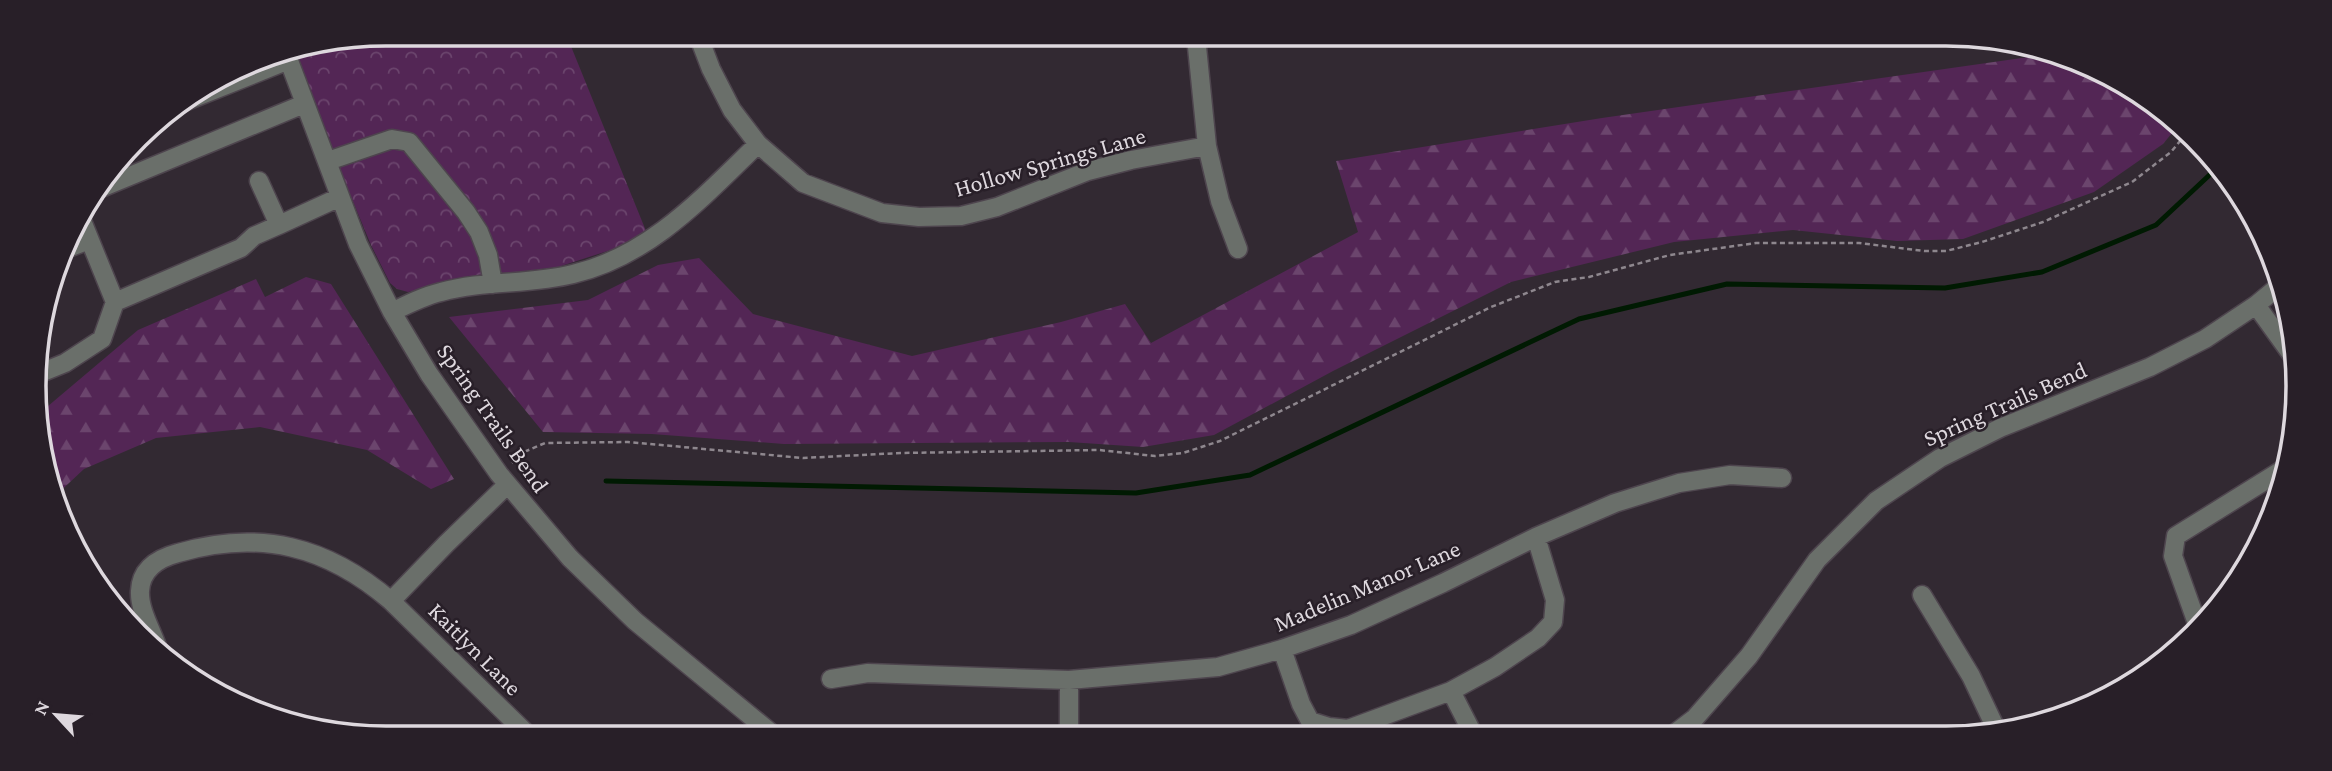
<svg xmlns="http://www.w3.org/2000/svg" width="2332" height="771" viewBox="0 0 2332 771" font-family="'Crimson Pro',serif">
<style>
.forest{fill:url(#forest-firs)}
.park{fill:url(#park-crowns)}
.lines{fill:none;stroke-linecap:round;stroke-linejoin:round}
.stream{stroke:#001a02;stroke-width:5}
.minor-casing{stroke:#4e454e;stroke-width:21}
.path{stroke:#8e878e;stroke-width:2.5;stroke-dasharray:5 3.5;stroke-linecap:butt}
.minor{stroke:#6a6f6a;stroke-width:18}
.labels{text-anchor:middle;stroke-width:5;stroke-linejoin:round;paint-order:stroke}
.street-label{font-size:24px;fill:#ded8de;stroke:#281f28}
.rim{fill:none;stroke:#ded8de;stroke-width:3.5}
</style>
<defs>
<pattern id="forest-firs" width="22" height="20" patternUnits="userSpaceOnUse" patternTransform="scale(1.75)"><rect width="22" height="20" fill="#532655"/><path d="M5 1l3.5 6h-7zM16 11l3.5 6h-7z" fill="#6b456d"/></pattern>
<pattern id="park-crowns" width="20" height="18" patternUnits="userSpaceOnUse" patternTransform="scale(1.75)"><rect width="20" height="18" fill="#532655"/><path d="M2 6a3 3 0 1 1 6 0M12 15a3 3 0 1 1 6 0" fill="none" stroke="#6b456d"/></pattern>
</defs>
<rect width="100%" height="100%" fill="#322932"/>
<!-- forest -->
<path class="forest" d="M2050,54L2143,93L2177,127L2163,144L2094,192L1963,239L1897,241L1793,230L1674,242L1511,282L1333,371L1214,435L1143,447L1069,442L784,444L652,434L543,432L449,317L588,300L658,265L699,258L753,314L912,356L1061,322L1125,304L1151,343L1358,232L1336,161L1602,118Z
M306,277L331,284L454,479L431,489L367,450L260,427L156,438L84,469L54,497L45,476L41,412L138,330L256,279L265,297Z"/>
<!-- park -->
<path class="park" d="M386,33L566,34L646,231L620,247L558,267L474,277L408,292L397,289L390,283L371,245L342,175L296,51Z"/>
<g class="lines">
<!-- stream -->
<path class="stream" d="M606,481L1136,493L1250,475L1579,319L1727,284L1945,288L2042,272L2156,225L2217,168"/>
<defs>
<path id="minor" d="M698,35L711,69L732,110L758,144L803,183L882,213L919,217L961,216L997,207L1088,171L1131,160L1207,146
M1196,37L1207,146L1220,201L1238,249
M286,53L358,244L392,312L429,374L499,474L570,558L635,621L770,732
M184,102L289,60
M328,161L392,139L409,142L466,212L479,232L488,255L493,284
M259,181L279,225L340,197
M101,188L304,104
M63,250L89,240
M115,302L241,248L254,236L279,225
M2256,305L2292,355
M392,312C408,304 424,296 441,292C484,280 530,285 573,274C650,256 703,197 758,144
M38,374L65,363L102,339L115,302L80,216
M1922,595L1971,676L1998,733
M391,601L446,544L507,485
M2198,626L2173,556L2176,536L2287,467
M157,646C151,629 139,609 140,591C141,568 159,558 178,553C260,529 327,546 391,601L524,731
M1282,649L1301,704L1310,721L1329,727L1348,729L1451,691L1495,667L1538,638L1553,622L1555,600L1536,537
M831,679L868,673L1069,680L1218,667L1282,649L1351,625L1443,583L1536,537L1615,503L1679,483L1730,475L1782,478
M1451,691L1473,734
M1069,733V680
M1674,734L1695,718L1749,656L1817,560L1876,501L1940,458L2000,428L2150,367L2205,339L2256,305L2279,286"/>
</defs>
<!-- minor casing -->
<use href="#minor" class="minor-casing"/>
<!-- path -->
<path class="path" d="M512,463L524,452L545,443L628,442L803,458L901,453L1099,450L1155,456L1183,453L1220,441L1491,307L1555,282L1589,277L1670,255L1756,243H1859L1924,251H1946L1982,242L2043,222L2132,182L2171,152L2185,135"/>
<!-- minor -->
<use href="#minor" class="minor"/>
</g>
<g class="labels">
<!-- street labels -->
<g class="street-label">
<text transform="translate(1050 162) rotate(-16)" y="8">Hollow Springs Lane</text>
<text transform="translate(2005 404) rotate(-24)" y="8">Spring Trails Bend</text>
<text transform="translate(493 418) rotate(55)" y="8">Spring Trails Bend</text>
<text transform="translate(1367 586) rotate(-23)" y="8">Madelin Manor Lane</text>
<text transform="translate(475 649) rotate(45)" y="8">Kaitlyn Lane</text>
</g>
</g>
<!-- crop -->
<path d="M0 0H2332V771H0ZM386 46H1946A340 340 0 0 1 2286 386V386A340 340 0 0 1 1946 726H386A340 340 0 0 1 46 386V386A340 340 0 0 1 386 46Z" fill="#281f28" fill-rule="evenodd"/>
<path class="rim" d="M386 46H1946A340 340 0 0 1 2286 386V386A340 340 0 0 1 1946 726H386A340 340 0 0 1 46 386V386A340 340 0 0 1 386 46Z"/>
<!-- north arrow -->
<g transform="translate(56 715) rotate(296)" stroke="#281f28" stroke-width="5" paint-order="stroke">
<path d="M0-5L12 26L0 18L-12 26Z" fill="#ded8de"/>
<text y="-10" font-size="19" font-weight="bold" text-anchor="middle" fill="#ded8de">N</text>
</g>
</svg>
